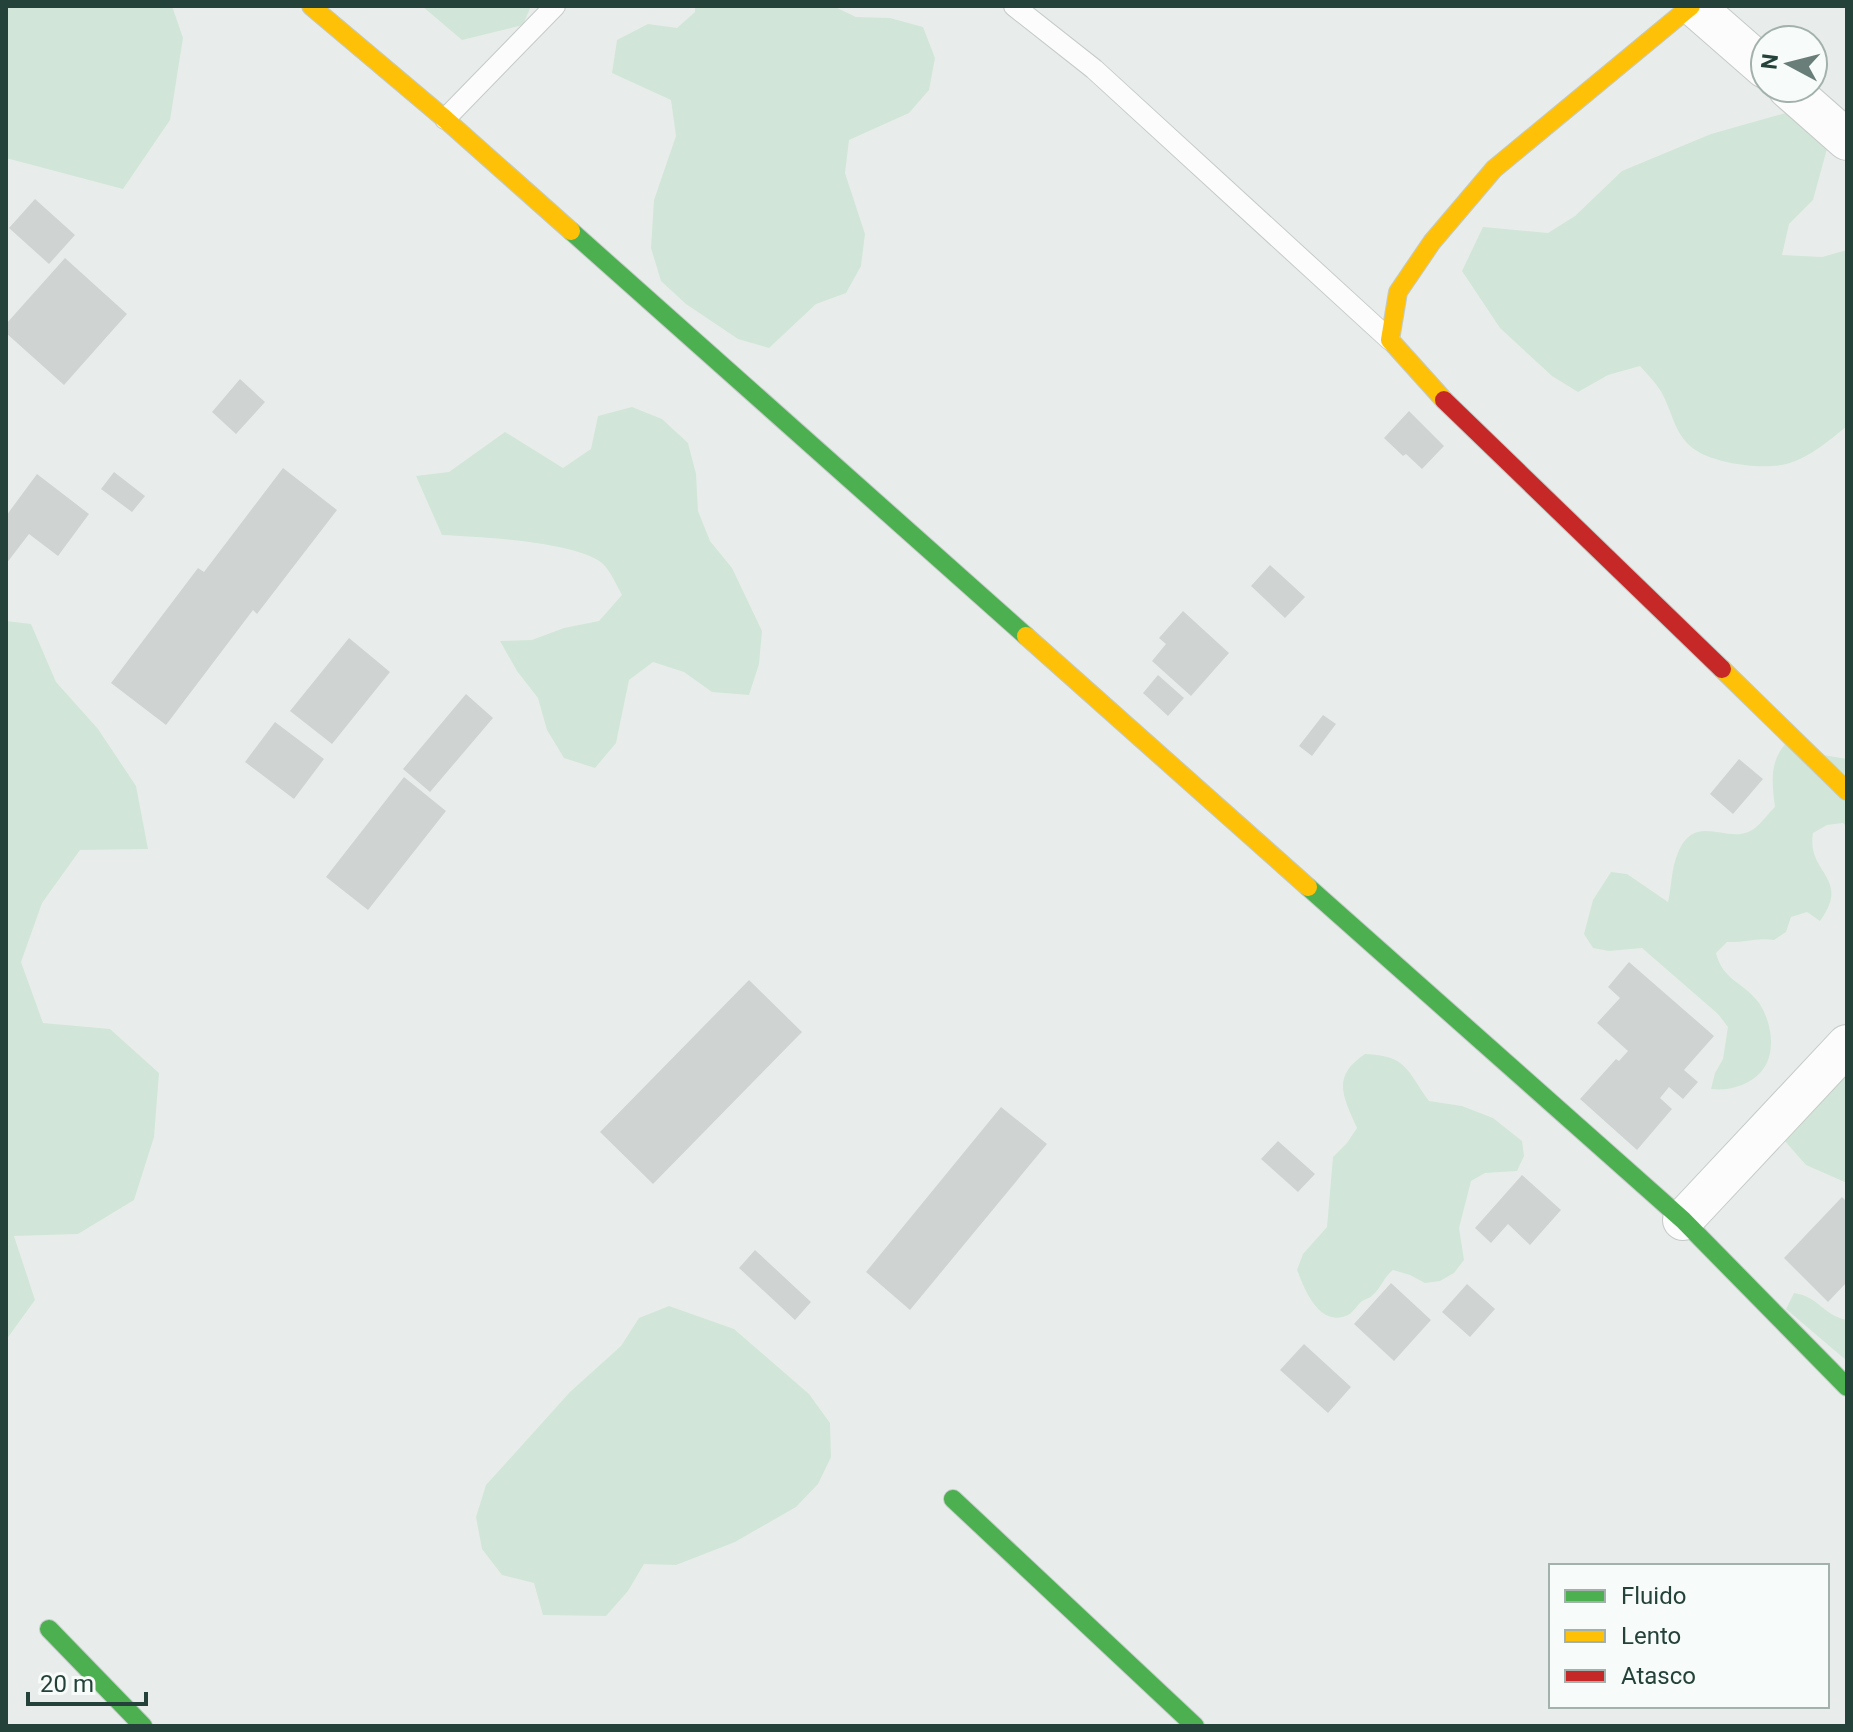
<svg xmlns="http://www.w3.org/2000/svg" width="1853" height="1732" viewBox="0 0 1853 1732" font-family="Roboto,sans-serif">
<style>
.green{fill:#d1e6d8}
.building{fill:#cfd4d2}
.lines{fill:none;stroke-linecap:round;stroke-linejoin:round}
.lane-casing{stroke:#c5cac8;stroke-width:22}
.street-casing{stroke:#c5cac8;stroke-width:42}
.fast-casing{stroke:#c3cbc8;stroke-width:20}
.slow-casing{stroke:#c3cbc8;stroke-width:20}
.jam-casing{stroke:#c3cbc8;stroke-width:20}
.lane{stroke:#fcfcfc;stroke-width:20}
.street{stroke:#fcfcfc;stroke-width:40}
.fast{stroke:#4caf50;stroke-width:18}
.slow{stroke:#ffc107;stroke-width:18}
.jam{stroke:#c62828;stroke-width:18}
</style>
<rect width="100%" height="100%" fill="#e8edeb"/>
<!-- green -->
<path class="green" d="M6,6H172L183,38L170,120L123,189L6,158Z
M422,6H531L523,25L462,40Z
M695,6H833L856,17L890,18L923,27L935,58L929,90L909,113L849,140L845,173L865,234L861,266L846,293L816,304L769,348L738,339L686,304L661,281L651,248L654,200L676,136L671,100L612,73L617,40L648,24L677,28L695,12Z
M1807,107L1831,134L1813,200L1789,224L1782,255L1822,257L1847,250V426C1830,440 1811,456 1790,463C1765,471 1708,464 1689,445C1673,430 1671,407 1660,390C1655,382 1647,374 1640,366L1608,375L1578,392L1552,376L1500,328L1462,271L1483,227L1548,233L1575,216L1622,171L1711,134Z
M632,407L662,419L688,443L696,474L698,511L710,541L732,568L762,631L759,664L749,695L712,692L684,672L653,662L629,680L616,743L595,768L564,758L547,730L538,698L517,671L500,641L532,640L564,628L599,621L622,595C617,586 610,570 602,563C573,541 480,537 442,535L416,476L449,472L505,432L563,468L591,449L598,416Z
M6,621L31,624L56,682L98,729L136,786L148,849L80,850L42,903L21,962L43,1023L110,1029L159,1073L154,1137L134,1200L78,1234L14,1236L35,1300L6,1340Z
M1786,743L1799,751L1847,759V827L1843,823L1827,825L1813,833C1806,874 1852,877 1820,921L1807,912L1791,917L1786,932L1774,940C1757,937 1744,943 1727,942L1716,953C1723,981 1744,982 1759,1003C1772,1022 1777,1054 1761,1072C1748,1086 1729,1091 1711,1089L1715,1073L1723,1059L1728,1027L1718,1014L1642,948L1609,951L1593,948L1584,934L1593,900L1611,872L1627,874L1668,902C1672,886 1671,868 1678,853C1694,813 1724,842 1748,832C1758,829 1767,814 1775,807C1772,782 1769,763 1786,743Z
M1365,1054C1408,1056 1406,1070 1429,1101L1462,1106L1493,1118L1522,1141L1524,1156L1517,1171L1485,1173L1471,1181L1459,1228L1464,1260L1454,1273L1440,1281L1425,1283L1410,1275L1393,1270C1383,1278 1381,1288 1373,1295C1370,1298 1365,1299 1362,1301C1357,1305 1354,1312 1348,1315C1319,1328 1305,1290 1297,1270L1303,1254L1327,1227L1333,1157L1347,1143L1357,1128C1343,1096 1331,1077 1365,1054Z
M1847,1073V1183L1806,1165L1783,1139Z
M1794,1293C1820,1297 1822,1315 1847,1320V1361L1786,1309Z
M669,1306L734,1329L809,1394L830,1423L831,1457L818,1484L796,1507L735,1542L676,1565L644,1564L628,1591L606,1616L543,1615L534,1583L502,1575L482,1549L476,1517L486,1485L570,1392L621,1346L639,1318Z"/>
<!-- building -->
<path class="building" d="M35,199L75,235L49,264L9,228Z
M65,258L127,314L64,385L6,333V324Z
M240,379L265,402L236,434L212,412Z
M1409,411L1444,446L1422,469L1406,454L1403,456L1384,438Z
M283,468L337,510L257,614L253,610L166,725L111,683L198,568L204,572Z
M114,472L145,496L132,512L101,489Z
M37,474L89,514L58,556L29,534L6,564V516Z
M1270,565L1305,597L1285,618L1251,586Z
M1183,611L1229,653L1191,696L1152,661L1166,644L1159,638Z
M349,638L390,672L332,744L290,711Z
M1158,675L1184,698L1168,716L1143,693Z
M466,694L493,718L430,792L403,769Z
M1323,715L1336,724L1312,756L1299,746Z
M275,722L324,759L294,799L245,762Z
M1739,759L1763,779L1733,814L1710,794Z
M404,777L446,811L368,910L326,877Z
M1629,962L1714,1036L1684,1070L1698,1082L1683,1099L1669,1087L1660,1098L1672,1109L1637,1150L1580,1099L1616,1059L1619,1061L1628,1051L1597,1023L1620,998L1608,987Z
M749,980L802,1032L653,1184L600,1132Z
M1001,1107L1047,1144L910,1310L866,1272Z
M1278,1141L1315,1174L1298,1192L1261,1159Z
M1522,1175L1561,1210L1530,1245L1508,1224L1491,1243L1475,1228Z
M1842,1197L1847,1202V1282L1828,1302L1784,1258Z
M755,1250L811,1302L795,1320L739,1268Z
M1391,1283L1431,1320L1394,1361L1354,1324Z
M1467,1284L1495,1309L1470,1337L1442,1312Z
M1304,1344L1351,1387L1328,1413L1280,1370Z"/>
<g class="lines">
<defs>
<path id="lane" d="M1014,6L1094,69L1390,340
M445,119L555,6"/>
<path id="street" d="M1694,6L1765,68
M1788,88L1847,140
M1683,1220L1847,1045"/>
<path id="fast" d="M571,231L1026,636
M1308,887L1683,1220L1847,1387
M953,1499L1195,1726
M49,1629L143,1726"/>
<path id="slow" d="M311,6L445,119L571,231
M1444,400L1390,340L1398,292L1432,242L1494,169L1691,6
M1026,636L1308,887
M1722,669L1847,791"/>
<path id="jam" d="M1444,400L1722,669"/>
</defs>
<!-- lane casing -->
<use href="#lane" class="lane-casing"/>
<!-- street casing -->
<use href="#street" class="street-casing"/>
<!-- fast casing -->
<use href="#fast" class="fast-casing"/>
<!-- slow casing -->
<use href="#slow" class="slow-casing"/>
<!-- jam casing -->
<use href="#jam" class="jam-casing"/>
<!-- lane -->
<use href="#lane" class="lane"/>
<!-- street -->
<use href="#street" class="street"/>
<!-- fast -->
<use href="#fast" class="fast"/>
<!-- slow -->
<use href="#slow" class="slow"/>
<!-- jam -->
<use href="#jam" class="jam"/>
</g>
<!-- border -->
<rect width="1853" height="1732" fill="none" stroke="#24423a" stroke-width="16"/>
<!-- legend -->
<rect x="1549" y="1564" width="280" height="144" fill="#f7fbf9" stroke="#a3b1ad" stroke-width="2"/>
<rect x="1565" y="1590" width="40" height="12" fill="#4caf50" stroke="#a3b1ad" stroke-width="2"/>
<text x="1621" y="1604" font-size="24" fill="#24423a">Fluido</text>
<rect x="1565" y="1630" width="40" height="12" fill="#ffc107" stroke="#a3b1ad" stroke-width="2"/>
<text x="1621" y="1644" font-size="24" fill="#24423a">Lento</text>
<rect x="1565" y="1670" width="40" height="12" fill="#c62828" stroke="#a3b1ad" stroke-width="2"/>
<text x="1621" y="1684" font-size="24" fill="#24423a">Atasco</text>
<!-- north arrow -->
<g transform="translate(1789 64) rotate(277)"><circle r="38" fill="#f7fbf9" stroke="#a3b1ad" stroke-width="2"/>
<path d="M0-6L14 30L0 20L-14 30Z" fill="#697e78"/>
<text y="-12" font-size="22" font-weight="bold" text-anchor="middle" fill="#24423a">N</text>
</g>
<!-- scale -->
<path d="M28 1692v12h118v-12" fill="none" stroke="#24423a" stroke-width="4"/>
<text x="40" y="1692" font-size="24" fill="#24423a" stroke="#f7fbf9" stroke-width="6" paint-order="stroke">20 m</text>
</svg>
